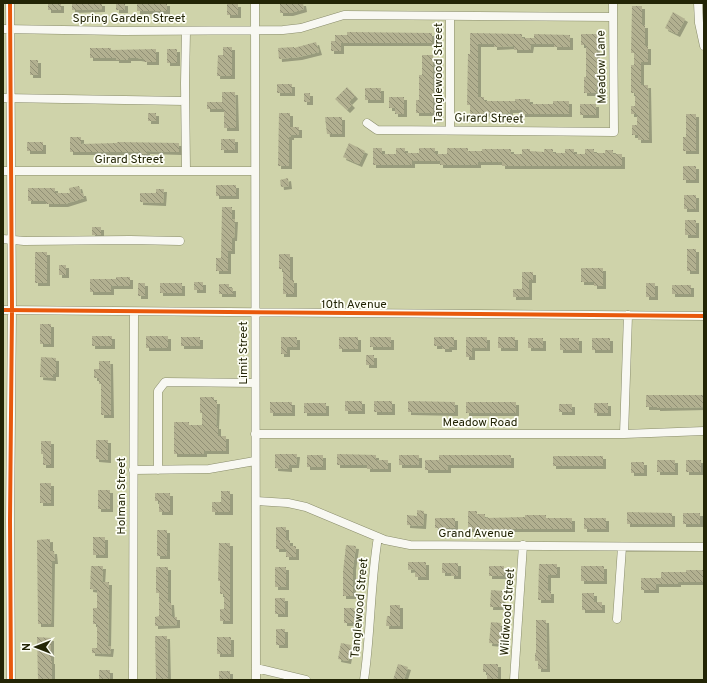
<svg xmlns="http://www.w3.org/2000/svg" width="707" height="683" viewBox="0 0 707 683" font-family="Overpass,sans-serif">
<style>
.building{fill:url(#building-back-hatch);filter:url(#shadow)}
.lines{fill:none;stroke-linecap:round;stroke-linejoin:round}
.minor-casing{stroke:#898c6b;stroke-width:9}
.minor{stroke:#f8f8f2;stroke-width:8}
.cycleway-casing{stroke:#fefff7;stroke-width:6}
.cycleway{stroke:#e8590c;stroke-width:4}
.labels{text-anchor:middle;stroke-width:3.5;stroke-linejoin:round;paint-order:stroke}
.street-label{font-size:12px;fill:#232506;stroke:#fefff7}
</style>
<defs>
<pattern id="building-back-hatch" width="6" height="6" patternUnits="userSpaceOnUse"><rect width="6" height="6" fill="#b2b090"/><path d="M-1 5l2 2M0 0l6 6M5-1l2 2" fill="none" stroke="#908f74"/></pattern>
<filter id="shadow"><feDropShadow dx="3" dy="3" stdDeviation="0" flood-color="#0004"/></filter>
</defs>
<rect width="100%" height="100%" fill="#cfd3aa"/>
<!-- building -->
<path class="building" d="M48,3H61V10H48Z
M72,3H102V9L72,10Z
M116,3H125V10H116Z
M137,3H167V11H137Z
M280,3H303L304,9L290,13H280Z
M227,4H238V15H227Z
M632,6H642V25H645V46H648V62H641V85H648L649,140H638V135H632V125H637V114H631V106H635V93H631V65H634V53H631Z
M673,12L685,19L677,34L665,28Z
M347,32L432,33V43H341V51H331V41H335V35H347Z
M470,33L522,34V38H534V34L570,35V47H554V44H531L530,50H514V46L494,47V44H478V97H484V101H515V99H530V104H553V101H569V114H522V110H510V113L470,114V105H467L468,54H470Z
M581,34H597L596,93H584V77H586V45H581Z
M316,42L319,52L299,57L279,59L278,48L294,47V48Z
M223,47H232V76H217L218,55H223Z
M90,48H111V50L156,49V62H144V59L138,58H128V60H116V58H90Z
M167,49H177V63H167Z
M422,55H433V113H416V100H419V75H422Z
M30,60H38V75H30Z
M277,84H292V93H277Z
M347,87L355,96L349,102L352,105L347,110L335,99Z
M365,88H381V100H365Z
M222,92H235L236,128H224V109H207V102H222Z
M304,93H310V102H304Z
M389,97H404V114H395V108H389Z
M580,104H596V115H580Z
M148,113H156V121H148Z
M279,113H290V127H299V135H291V137H289V166H278Z
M686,114H696V151H683V137H686Z
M325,117H342V134H327Z
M70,137H81V144L117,143V142L179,143V152L147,151V154H140V152H70Z
M221,139H235V150H221Z
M27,142H43V151H27Z
M349,143L365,151L359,164L343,157Z
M373,148H382V154H396V148H405V153H419V148H435V154H447V148H468V151H482V149H511V154H522V149H530V151L544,152V149H553V153H565V149H574V154H585V149H594V153H605V150H613V154H622V166H502V162H478V165H440V161H412V165H373Z
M683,166H696V180H683Z
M288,178L289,186L281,187L280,180Z
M216,185H236V196H216Z
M79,186L81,193H83L84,198L65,204H46V201H28V188H55V193H70L69,188Z
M156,189H164L163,203L140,202V193H156Z
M684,195H696V209H684Z
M222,207H232V219H235L234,238H232V251H228V271H216V258H221Z
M685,220H696V235H685Z
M92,227H101V235H92Z
M687,249H696V271H687Z
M35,252H47V283H35Z
M279,254H290V280H294V294H283V269H279Z
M59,265H66V275H59Z
M581,268H603V286H594V282H581Z
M522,272H533V280H529V297H513V289H522Z
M116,277H130V286H111V292H90V279H116Z
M194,282H203V290H194Z
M138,283H145V296H138Z
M160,283H182V293H160Z
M646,283H655V297H646Z
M219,284H229V288H233V294H219Z
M672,285H691V294H672Z
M40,324H51V344H40Z
M92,336H112V346H92Z
M146,336H168V348H146Z
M181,337H200V346H181Z
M281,337H297V347H287V354H281Z
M339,337H358V349H339Z
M370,337H391V347H370Z
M434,337H454V347H449V349H442V346H434Z
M466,337H487V348H472V357H466Z
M498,337H515V348H498Z
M528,338H543V348H528Z
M560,338H579V350H560Z
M592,338H610V350H592Z
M366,355H374V365H366Z
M41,357L56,358V374H53V378L40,377Z
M99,361H110L111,415H101V384H99V378H94V369H99Z
M646,395H704V407L657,408V407H646Z
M200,397H214V401H217L216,426H218V436H226V451H204V454H174V422H189V425H202V413H200Z
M345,401H362V411H345Z
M374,401H392V412H374Z
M408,401L455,402V413L408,412Z
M270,402H292V413H270Z
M466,402H516V413H466Z
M304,403H326V413H304Z
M594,403H608V413H594Z
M559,404H572V412H559Z
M96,440H108V460L96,459Z
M41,441H51V465H43V454H41Z
M275,454H297L296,465H289V469L275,468Z
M337,454L376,455V460H388V469H367V465H337Z
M307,455H323V467H307Z
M399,455H419V465H399Z
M439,455H511V465H448V470H425V460H439Z
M553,456H603V466H553Z
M657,460H675V472H657Z
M686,460H701V472H686Z
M631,462H644V473H631Z
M40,483H51V503H40Z
M98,490H110V509H98Z
M221,491H230V512H212V502H221Z
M155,493H170V512H159V501H155Z
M417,510L424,511L423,526L407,525V515L417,516Z
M468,511H477V514H485V518L525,517V515H546V518H572V529H468Z
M627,512L672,513V524H627Z
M683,513H700V524H683Z
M435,518H455V528H435Z
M584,518H606V529H584Z
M276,527H286V540H290V546H296V557H286V549H276Z
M157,530H167V556H157Z
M93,537H105V555H93Z
M50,539V551H54L55,561H52L51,624H38L37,540Z
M219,543H230V621H220V609H224V594H220V581H218Z
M346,545L356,546L353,567V596H343V572Z
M408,562H426V577H415V569L408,570Z
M442,563H458V576H451V573H442Z
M539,564H557V575H548V591H551V600H538Z
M91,566H103L102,582H109L108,646H111L110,654L92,653V648H97V624H93V608H97V590L90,589Z
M489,566H504V576H489Z
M581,566H604V581H581Z
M156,567H168V602H171L172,617H177V625L155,626V617L159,616V593H156Z
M275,567H286V587H275Z
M686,570H704V582H678V584H656V590H641V578H661V572H686Z
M491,590L503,591L502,607H490Z
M582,593H594V602H602V610H582Z
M275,598H285V614H275Z
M390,605H400V626H386L387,616H390Z
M344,608H354V623H344Z
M536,620H546L547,669H538V661H535V653H536Z
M491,622L501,623L499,644L489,643Z
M276,629H285V645H276Z
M155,636H167L168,680H156Z
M37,637L51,638V661H52V680H38Z
M217,637H231V654H217Z
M341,643L351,645L348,661L338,659Z
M398,664L408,667L404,680H393Z
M483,664H498V680H487V672H483Z
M99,670H110V680H99Z
M219,671H230V680H219Z"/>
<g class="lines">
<defs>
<path id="minor" d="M10,3L12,310L10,521L11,680
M255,3L256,680
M698,3L699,23L704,46
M3,29L123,31L283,30L301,28L344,15L613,17
M186,31L185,83L186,171
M3,98L185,101
M367,123L377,130L614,132L613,3
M450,130V16
M3,171H255
M3,239L24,241L130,240L180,241
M3,310L704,316
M255,434H624L704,431
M624,434L628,315
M133,470L209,469L255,461
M158,470V391L165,382L255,383
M256,501L288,503L306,507L385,540L410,545L704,547
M617,619L622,547
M256,668L306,680
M133,680L134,312
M364,680C371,633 370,585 378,537
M514,680L523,545"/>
</defs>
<!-- minor casing -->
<use href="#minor" class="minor-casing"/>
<!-- minor -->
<use href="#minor" class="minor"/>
<defs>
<path id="cycleway" d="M10,3L12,310L10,521L11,680
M3,310L704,316"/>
</defs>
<!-- cycleway casing -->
<use href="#cycleway" class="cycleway-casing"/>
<!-- cycleway -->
<use href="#cycleway" class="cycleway"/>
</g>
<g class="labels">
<!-- street labels -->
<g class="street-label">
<text x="129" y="22">Spring Garden Street</text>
<text transform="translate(601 67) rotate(-91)" y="4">Meadow Lane</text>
<text transform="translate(438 73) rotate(-90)" y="4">Tanglewood Street</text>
<text transform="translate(489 118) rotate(1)" y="4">Girard Street</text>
<text x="129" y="163">Girard Street</text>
<text x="354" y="308">10th Avenue</text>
<text transform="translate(243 353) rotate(-90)" y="4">Limit Street</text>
<text x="480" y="426">Meadow Road</text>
<text transform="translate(121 496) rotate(-90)" y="4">Holman Street</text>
<text x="476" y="537">Grand Avenue</text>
<text transform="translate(359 608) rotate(-85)" y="4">Tanglewood Street</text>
<text transform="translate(507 612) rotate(-86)" y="4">Wildwood Street</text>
</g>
</g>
<!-- border -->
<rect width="707" height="683" fill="none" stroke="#232506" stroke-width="8"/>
<!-- north arrow -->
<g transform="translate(36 647) rotate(270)" stroke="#fefff7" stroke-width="3" paint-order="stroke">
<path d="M0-3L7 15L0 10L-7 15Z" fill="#232506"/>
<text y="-6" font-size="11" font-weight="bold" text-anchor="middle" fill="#232506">N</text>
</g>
</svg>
